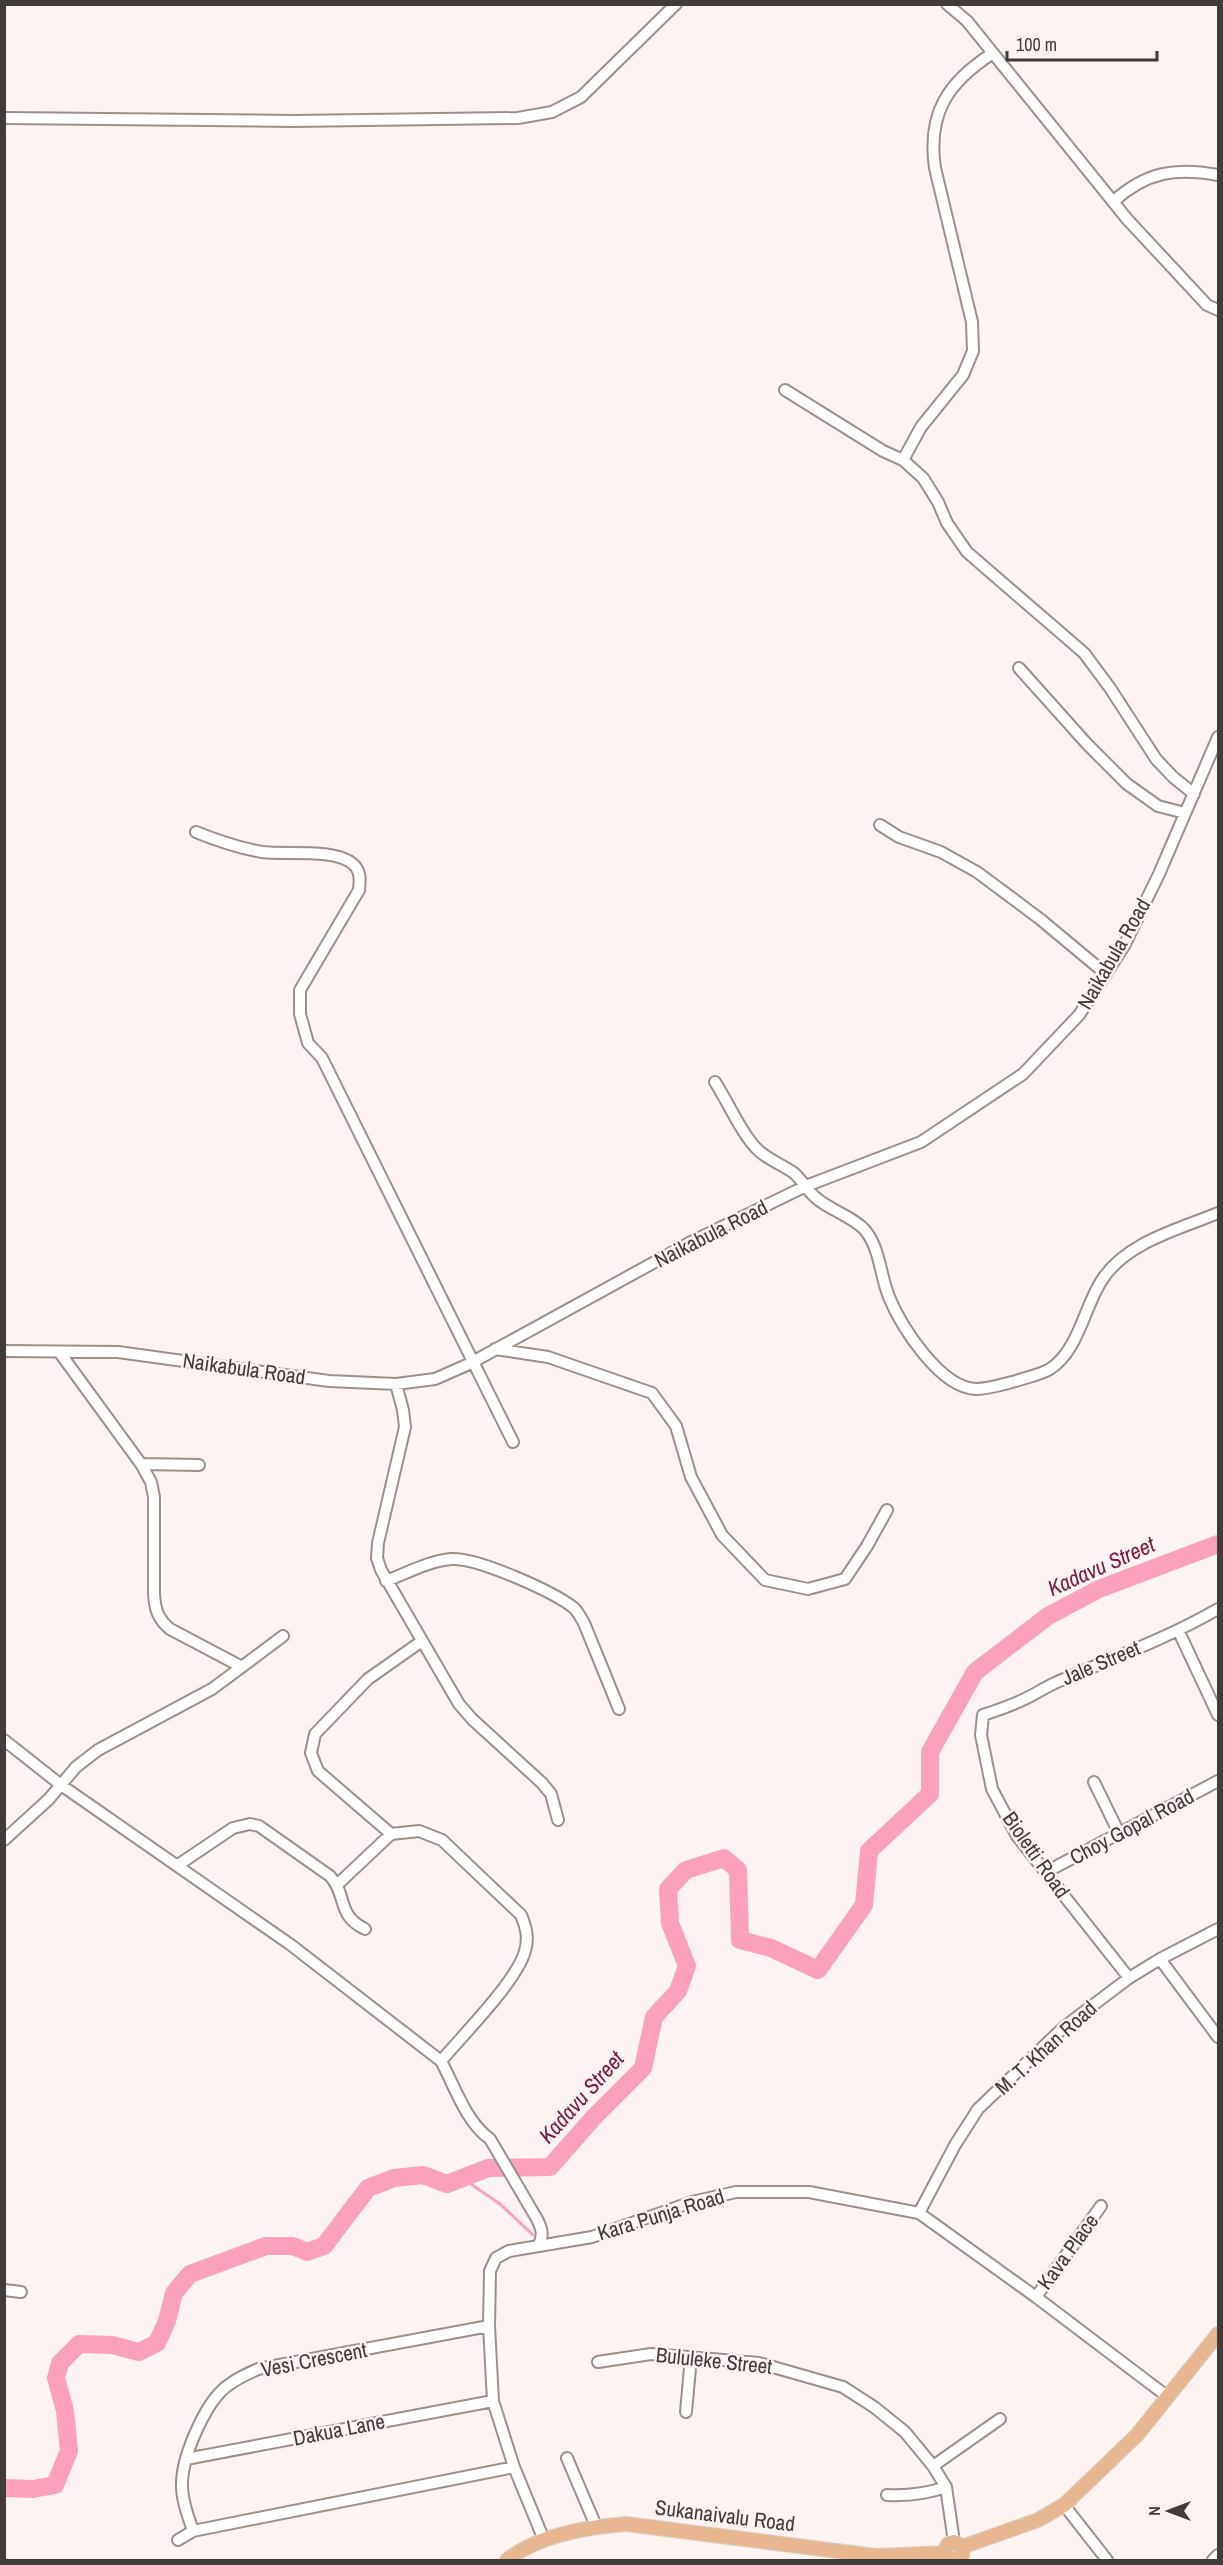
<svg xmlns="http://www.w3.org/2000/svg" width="1223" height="2565" viewBox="0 0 1223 2565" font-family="'Archivo Narrow',sans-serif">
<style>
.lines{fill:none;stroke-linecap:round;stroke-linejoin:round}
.stream{stroke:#fba1bb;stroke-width:3}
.river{stroke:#fba1bb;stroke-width:18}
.minor-casing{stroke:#9d8f8a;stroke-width:14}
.major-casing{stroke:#d5d4d3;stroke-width:16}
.minor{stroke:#fff;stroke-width:10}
.major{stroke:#e8b791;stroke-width:14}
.labels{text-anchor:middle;stroke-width:5;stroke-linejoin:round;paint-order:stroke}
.street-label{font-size:21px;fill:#413b39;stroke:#fdf3f0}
.water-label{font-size:22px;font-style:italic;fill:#7f1743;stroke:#fdf3f0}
</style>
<rect width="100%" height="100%" fill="#fdf3f0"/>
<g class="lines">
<!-- stream -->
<path class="stream" d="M462,2178L500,2204L533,2235"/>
<!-- river -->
<path class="river" d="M4,2488L33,2489L55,2485L69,2451L65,2411L56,2378L60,2363L79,2344L112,2345L139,2352L157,2343L167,2321L174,2293L190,2274L266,2246H293L307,2252L324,2246L368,2188L394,2178L423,2175L447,2184L488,2168L550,2167L595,2116L643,2068L654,2017L678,1991L687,1966L670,1923L668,1889L686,1870L724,1858L738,1870L740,1940L771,1948L818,1970L864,1905L869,1851L930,1794V1752L975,1672L1048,1616L1099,1589L1218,1544"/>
<defs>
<path id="minor" d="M947,4L967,21L1127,219L1207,305L1218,310
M4,118L294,121L518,118L552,112L581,97L676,4
M1114,201C1146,172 1176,167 1218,175
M785,390L883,451L903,460L923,478L938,502L947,523L967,552L1084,653L1110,688L1156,759L1173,777L1194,794
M903,460L921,427L963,375L973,351L972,322L935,168C927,113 948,82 993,53
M1019,668L1087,744L1127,784L1158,806L1185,813
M880,825L899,837L941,852L977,872L1040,919L1106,974
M196,832C218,841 239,848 262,852C286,855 335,848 353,864C361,871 360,880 359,890L300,990V1014L308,1043L322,1058L513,1442
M715,1082C728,1102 742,1135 759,1151C769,1160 783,1165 794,1173C802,1180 807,1190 815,1197C829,1210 850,1215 864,1229C880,1247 880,1275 889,1297C901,1326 940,1388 976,1389C989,1389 1004,1384 1016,1381C1027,1377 1040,1375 1050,1369C1079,1350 1084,1307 1102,1280C1126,1242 1180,1229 1218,1213
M495,1349L548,1357L652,1393L676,1426L691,1477L722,1535L765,1580L808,1589L845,1579L867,1546L887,1510
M4,1351L118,1352L329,1381L396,1384L435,1379L469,1364L693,1241L806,1186L921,1142L1023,1074L1079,1015L1124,946L1159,874L1218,737
M60,1353L141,1464L151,1482L154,1497V1594C155,1610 158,1619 170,1629L242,1667
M396,1384L403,1410L405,1427L378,1543L377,1558L381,1570L459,1704L472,1719L542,1783L551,1794L558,1820
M141,1464L199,1465
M386,1581C407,1573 429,1561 451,1559C477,1557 554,1592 574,1608C578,1612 581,1618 584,1623L619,1709
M1179,1632L1218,1715
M4,1740L61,1785L291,1945L441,2061C462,2036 517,1981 525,1951C529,1938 526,1927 521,1915L442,1840L419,1831L391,1834L338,1884
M1094,1782L1119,1833
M391,1834L318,1771L311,1753L315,1734L368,1679L422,1641
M4,1840L49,1799L76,1767L98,1750L212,1689L283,1636
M178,1865L233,1828L250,1824L259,1826L330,1876C348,1896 336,1915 365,1929
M1046,1872L1218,1781
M1160,1959L1218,2037
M1129,1978L1017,1836L992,1789L981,1735L983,1715C995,1711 1007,1707 1018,1702C1031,1697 1042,1689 1055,1683C1110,1659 1166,1639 1218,1609
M441,2061C455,2087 466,2122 490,2139L537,2219C542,2229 544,2236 538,2246
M919,2213L955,2145L978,2109L1064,2027L1129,1978L1160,1959L1218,1929
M4,2290L21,2292
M1036,2297L1101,2206
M598,2362L651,2354L759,2363L843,2387L874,2407L905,2432L933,2466L946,2487L954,2542
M686,2412L691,2357
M567,2458L596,2526
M186,2459L493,2401
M933,2466L1000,2419
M887,2495C909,2496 926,2494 946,2487
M1064,2505L1107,2560
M193,2531C188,2516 181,2498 182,2482C183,2455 206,2399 230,2384C238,2378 249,2373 258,2369L489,2326
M178,2540L193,2531L514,2467
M544,2540L514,2467L493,2401L489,2326L490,2271L496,2258L509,2251L592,2237L692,2202L736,2192H809L919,2213L1036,2297L1168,2397
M1213,2560L1218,2555"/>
<path id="major" d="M962,2547L1038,2520L1064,2505L1137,2435L1218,2334
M507,2560C539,2535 586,2527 626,2524L876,2556L945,2553
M953,2560L946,2556L945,2550L948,2544L954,2542L960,2545L963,2550L962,2556L955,2560"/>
</defs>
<!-- minor casing -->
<use href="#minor" class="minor-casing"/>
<!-- major casing -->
<use href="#major" class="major-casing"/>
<!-- minor -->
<use href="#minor" class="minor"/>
<!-- major -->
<use href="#major" class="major"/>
</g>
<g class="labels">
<!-- street labels -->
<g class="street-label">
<text transform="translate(1114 954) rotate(-60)" y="7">Naikabula Road</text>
<text transform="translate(711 1234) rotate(-27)" y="7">Naikabula Road</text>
<text transform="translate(244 1369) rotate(8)" y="7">Naikabula Road</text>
<text transform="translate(1101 1663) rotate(-23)" y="7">Jale Street</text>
<text transform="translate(1132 1827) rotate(-28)" y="7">Choy Gopal Road</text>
<text transform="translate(1036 1855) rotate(55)" y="7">Bioletti Road</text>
<text transform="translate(1046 2048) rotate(-42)" y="7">M. T. Khan Road</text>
<text transform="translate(661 2215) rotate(-17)" y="7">Kara Punja Road</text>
<text transform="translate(1068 2252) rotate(-54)" y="7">Kava Place</text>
<text transform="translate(314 2360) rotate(-11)" y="7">Vesi Crescent</text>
<text transform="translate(714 2361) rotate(6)" y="7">Bululeke Street</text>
<text transform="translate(339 2430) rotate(-11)" y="7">Dakua Lane</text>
<text transform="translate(725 2516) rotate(7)" y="7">Sukanaivalu Road</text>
</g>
<!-- water labels -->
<g class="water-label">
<text transform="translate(1101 1566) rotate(-24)" y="8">Kadavu Street</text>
<text transform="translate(581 2097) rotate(-48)" y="8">Kadavu Street</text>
</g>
</g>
<!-- border -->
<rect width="1223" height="2565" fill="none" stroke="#413b39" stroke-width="12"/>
<!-- north arrow -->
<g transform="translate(1169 2511) rotate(270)" stroke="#fdf3f0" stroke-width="4.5" paint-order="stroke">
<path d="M0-4.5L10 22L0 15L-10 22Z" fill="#413b39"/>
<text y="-9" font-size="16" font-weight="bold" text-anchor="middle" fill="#413b39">N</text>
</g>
<!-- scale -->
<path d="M1007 51v9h150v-9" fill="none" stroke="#413b39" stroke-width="3"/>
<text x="1016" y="51" font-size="18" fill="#413b39" stroke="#fdf3f0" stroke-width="4.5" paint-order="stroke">100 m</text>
</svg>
